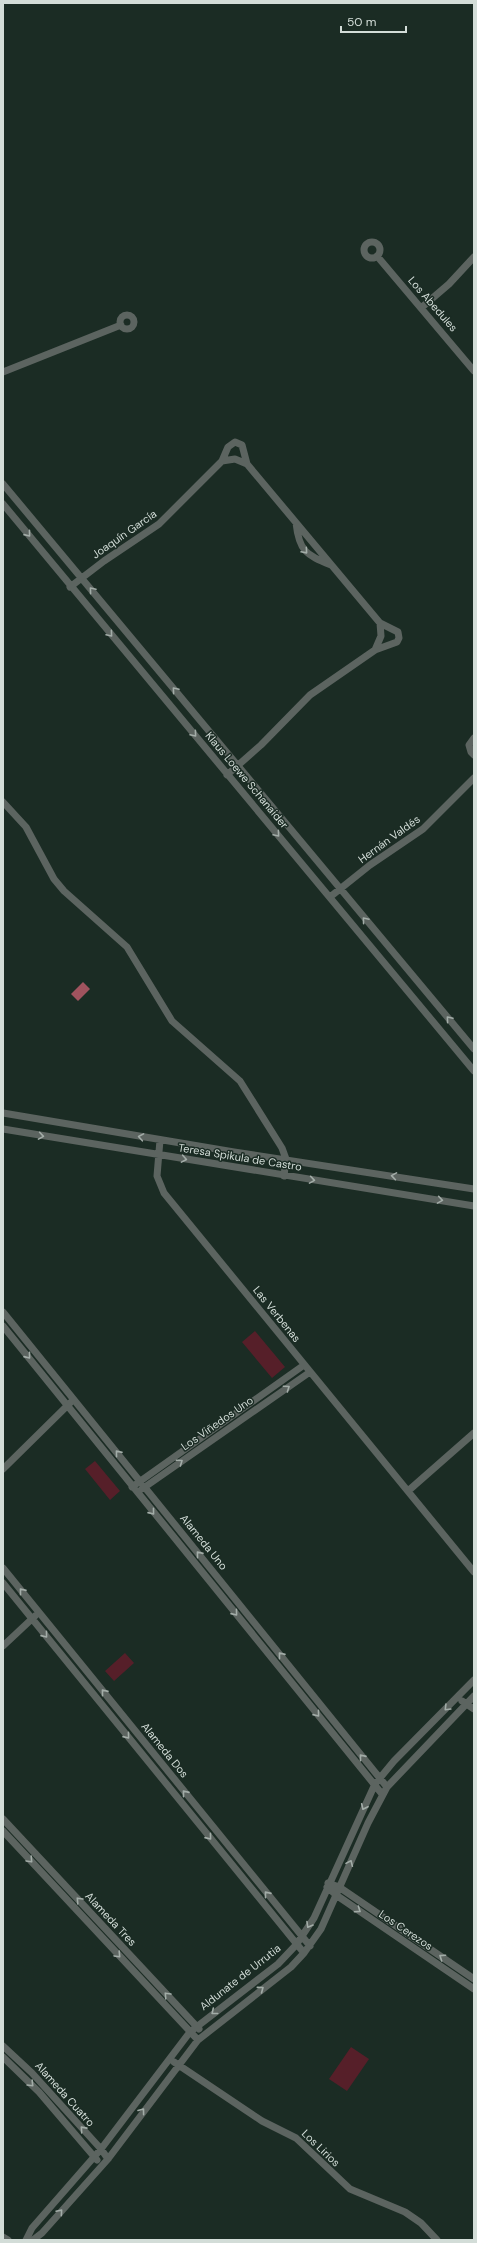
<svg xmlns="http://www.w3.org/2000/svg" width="477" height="2243" viewBox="0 0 477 2243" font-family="'DM Sans',sans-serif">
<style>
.green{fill:#561f29}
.water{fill:#a0535e}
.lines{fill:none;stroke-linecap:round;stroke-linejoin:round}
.minor{stroke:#5c6460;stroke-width:7}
.oneway{stroke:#a3ada8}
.labels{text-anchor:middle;stroke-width:3;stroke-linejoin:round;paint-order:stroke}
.street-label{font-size:11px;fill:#d3ddd8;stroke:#1b2c24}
</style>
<rect width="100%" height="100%" fill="#1b2c24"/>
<!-- green -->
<path class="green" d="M255,1331L285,1367L272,1378L242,1342Z
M95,1461L120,1491L110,1500L85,1469Z
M125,1653L134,1663L114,1681L105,1671Z
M351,2047L369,2059L347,2091L329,2079Z"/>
<!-- water -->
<path class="water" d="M83,982L90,989L78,1001L71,994Z"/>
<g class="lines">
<!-- minor -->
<path class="minor" d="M364 250a8 8 0 1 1 16 0a8 8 0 1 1-16 0Z
M377,256L474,371
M421,308L449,284L474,257
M120 322a7 7 0 1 1 14 0a7 7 0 1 1-14 0Z
M3,372L121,325
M222,461L235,459L247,464L380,623L398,632L399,638L397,642L375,650
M3,484L474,1049
M3,504L474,1071
M296,523C299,551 306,555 331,565
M70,587L104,561L159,524L222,461L228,447L235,442L242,445L247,464
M474,738L469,745L471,752L474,755
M227,775L261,745L310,695L375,650L381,636L380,623
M3,802L26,827L54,879L64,891L127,947L172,1021L240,1081L282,1148L286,1159L284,1176
M330,897L370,865L423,829L474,778
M3,1113L234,1152L474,1189
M3,1129L474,1206
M160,1140L157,1176L164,1193L474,1572
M3,1312L387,1787
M3,1326L382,1794
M3,1469L70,1403
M132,1487L304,1365
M142,1489L310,1372
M408,1491L474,1433
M3,1568L310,1946
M3,1583L304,1953
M3,1646L35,1616
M462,1701L474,1709
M3,1819L199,2029
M3,1831L198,2040
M328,1883L339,1887L474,1979
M327,1887L336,1895L474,1989
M3,2046L32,2073L101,2149L108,2159
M3,2057L39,2092L97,2160
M174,2062L262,2121L296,2138L350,2189L405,2212L421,2223L437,2240
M3,2237L8,2240
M26,2240L32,2228L101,2149L190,2032L278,1964L296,1945L314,1918L375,1784L394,1761L474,1680
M33,2240L42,2233L108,2159L198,2040L291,1967L304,1953L321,1929L368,1823L387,1787L474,1696"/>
</g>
<!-- one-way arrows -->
<defs><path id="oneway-chevron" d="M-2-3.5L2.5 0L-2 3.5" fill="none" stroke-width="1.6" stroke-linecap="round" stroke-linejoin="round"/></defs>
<g class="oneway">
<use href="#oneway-chevron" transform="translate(28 534) rotate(51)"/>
<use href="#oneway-chevron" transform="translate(305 551) rotate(49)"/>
<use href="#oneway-chevron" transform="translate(92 590) rotate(-130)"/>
<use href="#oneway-chevron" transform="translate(110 634) rotate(50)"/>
<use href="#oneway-chevron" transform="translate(175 690) rotate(-130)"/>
<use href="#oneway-chevron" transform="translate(194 734) rotate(50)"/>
<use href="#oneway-chevron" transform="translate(277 834) rotate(50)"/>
<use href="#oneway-chevron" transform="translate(365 920) rotate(-130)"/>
<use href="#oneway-chevron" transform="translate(449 1019) rotate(-130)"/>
<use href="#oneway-chevron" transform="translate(41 1136) rotate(9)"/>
<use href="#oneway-chevron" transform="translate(141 1137) rotate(-170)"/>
<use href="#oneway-chevron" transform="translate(184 1159) rotate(10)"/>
<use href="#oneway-chevron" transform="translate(394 1176) rotate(-171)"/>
<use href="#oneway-chevron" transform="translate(312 1180) rotate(9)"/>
<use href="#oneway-chevron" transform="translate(440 1200) rotate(9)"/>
<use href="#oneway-chevron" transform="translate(28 1356) rotate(51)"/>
<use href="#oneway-chevron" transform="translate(287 1388) rotate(-35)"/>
<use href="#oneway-chevron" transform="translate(118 1453) rotate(-129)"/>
<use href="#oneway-chevron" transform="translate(180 1462) rotate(-35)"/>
<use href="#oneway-chevron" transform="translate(152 1512) rotate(51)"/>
<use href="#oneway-chevron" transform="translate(199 1554) rotate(-129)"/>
<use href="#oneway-chevron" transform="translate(22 1591) rotate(-129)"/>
<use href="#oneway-chevron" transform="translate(235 1613) rotate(51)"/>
<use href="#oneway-chevron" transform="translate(45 1635) rotate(51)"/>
<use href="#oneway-chevron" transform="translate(281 1655) rotate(-129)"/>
<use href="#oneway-chevron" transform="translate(104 1692) rotate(-129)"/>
<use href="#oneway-chevron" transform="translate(447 1708) rotate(135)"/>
<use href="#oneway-chevron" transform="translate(317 1714) rotate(51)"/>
<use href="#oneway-chevron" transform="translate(127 1736) rotate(51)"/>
<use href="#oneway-chevron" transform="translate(362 1757) rotate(-129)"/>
<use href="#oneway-chevron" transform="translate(185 1793) rotate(-129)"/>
<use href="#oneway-chevron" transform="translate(364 1807) rotate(115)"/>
<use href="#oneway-chevron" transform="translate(209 1837) rotate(51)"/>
<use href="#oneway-chevron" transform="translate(30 1860) rotate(47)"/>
<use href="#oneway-chevron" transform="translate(350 1863) rotate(-66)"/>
<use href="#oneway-chevron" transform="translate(267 1894) rotate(-129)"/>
<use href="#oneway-chevron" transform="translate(79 1900) rotate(-133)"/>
<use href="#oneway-chevron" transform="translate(358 1910) rotate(34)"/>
<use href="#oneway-chevron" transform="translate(309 1925) rotate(120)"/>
<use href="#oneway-chevron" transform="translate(118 1955) rotate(47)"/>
<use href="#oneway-chevron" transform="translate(442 1957) rotate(-146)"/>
<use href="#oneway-chevron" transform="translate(261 1989) rotate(-37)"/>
<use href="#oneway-chevron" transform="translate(167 1995) rotate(-133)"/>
<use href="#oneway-chevron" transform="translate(214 2012) rotate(141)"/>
<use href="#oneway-chevron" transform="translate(31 2084) rotate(46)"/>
<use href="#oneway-chevron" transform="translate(142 2111) rotate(-53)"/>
<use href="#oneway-chevron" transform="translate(83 2129) rotate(-132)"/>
<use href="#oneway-chevron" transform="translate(60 2212) rotate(-49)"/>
</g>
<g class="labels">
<!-- street labels -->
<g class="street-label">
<text transform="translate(433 304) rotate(49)" y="4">Los Abedules</text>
<text transform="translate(124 534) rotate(-35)" y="4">Joaquín García</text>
<text transform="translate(247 780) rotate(50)" y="4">Klaus Loewe Schanaider</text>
<text transform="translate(389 839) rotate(-36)" y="4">Hernán Valdés</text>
<text transform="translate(240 1157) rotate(9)" y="4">Teresa Spikula de Castro</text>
<text transform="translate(277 1314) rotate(51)" y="4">Las Verbenas</text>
<text transform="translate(217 1423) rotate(-35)" y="4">Los Viñedos Uno</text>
<text transform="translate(204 1542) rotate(51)" y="4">Alameda Uno</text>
<text transform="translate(165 1750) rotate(51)" y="4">Alameda Dos</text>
<text transform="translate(111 1919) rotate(47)" y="4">Alameda Tres</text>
<text transform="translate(406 1930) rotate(34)" y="4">Los Cerezos</text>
<text transform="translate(240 1977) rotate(-38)" y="4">Aldunate de Urrutia</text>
<text transform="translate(65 2094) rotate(48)" y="4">Alameda Cuatro</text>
<text transform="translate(321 2148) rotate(44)" y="4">Los Lirios</text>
</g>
</g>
<!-- border -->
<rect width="477" height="2243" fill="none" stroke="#d3ddd8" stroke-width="8"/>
<!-- scale -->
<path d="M341 26v6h65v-6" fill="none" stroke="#d3ddd8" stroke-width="2"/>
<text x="347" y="26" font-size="12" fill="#d3ddd8" stroke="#1b2c24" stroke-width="3" paint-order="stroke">50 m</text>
</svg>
